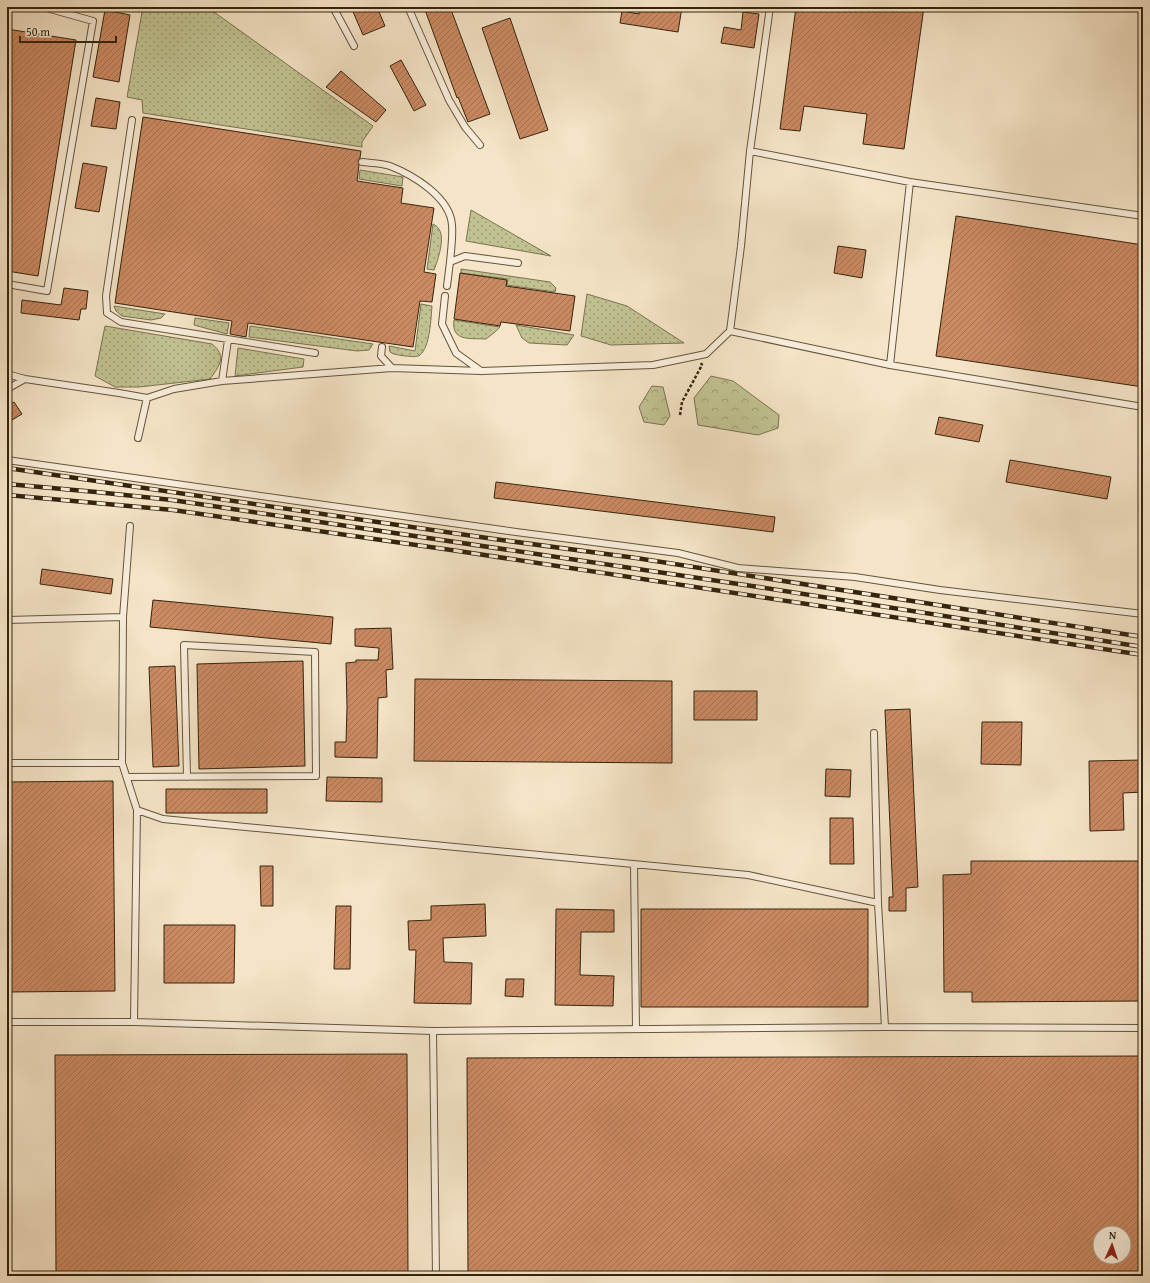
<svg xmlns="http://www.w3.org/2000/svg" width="1150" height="1283" viewBox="0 0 1150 1283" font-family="'Gentium Book Plus',serif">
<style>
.grass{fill:url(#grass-dots);stroke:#7a7350}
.forest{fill:url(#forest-crowns);stroke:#7a7350}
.building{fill:url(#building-hatch);stroke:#34240d;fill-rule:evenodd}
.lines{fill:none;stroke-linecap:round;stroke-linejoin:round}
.lane-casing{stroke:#64543c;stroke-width:8}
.path{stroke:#34240d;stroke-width:2.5;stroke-dasharray:3 2;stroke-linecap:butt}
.lane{stroke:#f8eddb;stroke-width:6}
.rail-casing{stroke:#34240d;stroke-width:4.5}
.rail{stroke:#f8eddb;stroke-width:3;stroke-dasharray:9;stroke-linecap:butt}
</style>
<defs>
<pattern id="grass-dots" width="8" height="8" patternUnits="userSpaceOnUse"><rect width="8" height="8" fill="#c1c292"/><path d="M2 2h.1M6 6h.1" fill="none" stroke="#9e9d76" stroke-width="1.8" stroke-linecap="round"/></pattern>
<pattern id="forest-crowns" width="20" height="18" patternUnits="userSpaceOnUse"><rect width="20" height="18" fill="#c1c292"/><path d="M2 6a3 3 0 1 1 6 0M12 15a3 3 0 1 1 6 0" fill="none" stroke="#9e9d76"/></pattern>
<pattern id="building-hatch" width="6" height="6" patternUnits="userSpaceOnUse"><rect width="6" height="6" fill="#cc8a63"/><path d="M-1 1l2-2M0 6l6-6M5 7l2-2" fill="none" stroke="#a67150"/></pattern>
</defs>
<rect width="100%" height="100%" fill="#f5e4c7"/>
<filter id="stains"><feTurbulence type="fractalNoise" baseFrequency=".005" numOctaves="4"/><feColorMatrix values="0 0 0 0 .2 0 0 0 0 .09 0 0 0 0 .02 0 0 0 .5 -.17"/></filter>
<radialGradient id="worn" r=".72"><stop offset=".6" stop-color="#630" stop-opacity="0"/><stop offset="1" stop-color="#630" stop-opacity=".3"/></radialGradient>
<!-- grass -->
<path class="grass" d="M143,7H207L373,126L362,142V147L143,113L142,100L127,97Z
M360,170L403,177L402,186L359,179Z
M471,210L551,256L466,241Z
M433,224C435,225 437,226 438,228C446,236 438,260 434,270L427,269Z
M461,269L550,282L556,288L555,292L507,285L508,279L461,273Z
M587,294L627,306L684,343L611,345L581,336Z
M421,304L432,306C431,318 430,347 420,355C416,358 410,356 405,356C400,355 394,355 390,352L389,346L415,351Z
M114,306L165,314L161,318L151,320L122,316L116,311Z
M195,318L229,323L227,334L194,325Z
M454,320L500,327L495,332L486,339C470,338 451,342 454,320Z
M516,325L574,335L567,345L529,343L522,338Z
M105,326L212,344C227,356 220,365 210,379L139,387H115L95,376Z
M250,326L373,344L369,350L357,351L249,337Z
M238,348L304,359L303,367L235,376Z"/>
<!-- forest -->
<path class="forest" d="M711,376L733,381L779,415L778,428L758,435L698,425L694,398Z
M652,386L663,387L670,416L664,425L644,422L639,407Z"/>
<!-- building -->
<path class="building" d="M351,7H377L385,26L363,35Z
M424,7H450L490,114L468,122L458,97L457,98Z
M639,7H682L678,32L620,23L622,11L639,14Z
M796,7H924L904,149L863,144L867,114L804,106L800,131L780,129Z
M105,10L130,15L119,82L93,77Z
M743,12L759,14L754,48L721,43L724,27L741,30Z
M510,18L548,130L520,139L482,28Z
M7,29L76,40L38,276L7,271Z
M401,60L426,105L414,111L390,66Z
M341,71L386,110L376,122L326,87Z
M96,98L120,102L116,129L91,126Z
M143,117L361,151L360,158L358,161L359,165L357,181L403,188L401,203L434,208L424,272L436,274L432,302L420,301L413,347L248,323L246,337L230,334L232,321L115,303Z
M83,163L107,167L99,212L75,208Z
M956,216L1143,245V387L936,356Z
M838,246L866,250L862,278L834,273Z
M460,273L507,280L506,286L575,296L570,331L501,322L500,326L454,319Z
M64,288L88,291L86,309H81L79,320L21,313L22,300L61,305Z
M14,402L22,414L7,423V407Z
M939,417L983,425L979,442L935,434Z
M1010,460L1111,477L1107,499L1006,482Z
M496,482L775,517L773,532L494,498Z
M42,569L113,579L111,594L40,584Z
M153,600L333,617L331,644L150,627Z
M391,628L393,669L386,670L387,697L378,698L377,758L335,757V742H346L347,707L346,663L356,662V660H378L379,648L355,646V629Z
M303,661L305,766L199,769L197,664Z
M175,666L179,766L153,767L149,667Z
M415,679L672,681V763L414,761Z
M694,691H757V720H694Z
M910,709L918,887L906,888V911H889V897H893L885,710Z
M982,722H1022L1021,765L981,764Z
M1143,760V792L1123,793L1124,830L1090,831L1089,761Z
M826,769L851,770L850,797L825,796Z
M327,777L382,778V802L326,801Z
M113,781L115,991L7,992V782Z
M166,789H267V813H166Z
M830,818H853L854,864H830Z
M971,861H1143V1001L972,1002V992H944L943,875L971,874Z
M260,866H273V906H261Z
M485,904L486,936L443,938L444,962L472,963L471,1004L414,1003L416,950H409L408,921L431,920V906Z
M336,906H351L350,969H334Z
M556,909L614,910V932H581L580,975L614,976L613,1006L555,1005Z
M641,909H868V1007H641Z
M164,925H235L234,983H164Z
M506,979H524L523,997L505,996Z
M407,1054L408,1276H56L55,1055Z
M1143,1056V1276H468L467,1058ZM1100,1233H1124V1257H1100Z"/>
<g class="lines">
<defs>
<path id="lane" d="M333,7L354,46
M408,7L449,100L465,127L480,145
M132,120L106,296L107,313L121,322L315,353
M750,151L910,182L1143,216
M362,162C371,163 382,163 390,166C413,175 450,197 452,225C453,237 451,250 450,262
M7,284L47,291L93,21L43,7
M447,286L450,262L465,256L518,263
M445,296L442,324L456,353L481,371
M730,331L890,365L1143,407
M382,347L381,356L392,368
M890,365L910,182
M7,374L25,379L119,393L147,398
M222,381L228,340
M7,389L25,379
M138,438L147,398L174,389L222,381L392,368L481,371L653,365L706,354L730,331L741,246L750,151L770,7
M7,460L516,532L678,553L738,568L855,577L940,590L1143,614
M7,620L123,617
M874,733L878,903
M7,763H122
M127,777L316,776L315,652L184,645L187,777
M137,810L163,819L748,875L878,903L885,1027
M634,864L636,1029
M7,1022H134L137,810L122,763L123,617L130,526
M134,1022L433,1031L885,1027L1143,1028
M433,1031L436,1276"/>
</defs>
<!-- lane casing -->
<use href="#lane" class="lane-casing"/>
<!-- path -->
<path class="path" d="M680,415L682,402L702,365L701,363"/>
<!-- lane -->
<use href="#lane" class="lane"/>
<defs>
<path id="rail" d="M7,468L494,539L636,558L1143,637
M7,484L96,492L172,500L752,586L1143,647
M7,495L173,510L458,551L1143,655"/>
</defs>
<!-- rail casing -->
<use href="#rail" class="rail-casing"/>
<!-- rail -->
<use href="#rail" class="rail"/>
</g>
<!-- margin -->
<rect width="1150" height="1283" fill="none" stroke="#f5e4c7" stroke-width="24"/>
<rect x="8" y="8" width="1134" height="1267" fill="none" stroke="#34240d" stroke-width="2"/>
<rect x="12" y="12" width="1126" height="1259" fill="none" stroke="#34240d"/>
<!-- north arrow -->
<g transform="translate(1112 1245) rotate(3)"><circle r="19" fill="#f8eddb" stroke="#aa9d89"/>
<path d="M0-3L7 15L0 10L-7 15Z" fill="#8f2418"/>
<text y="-6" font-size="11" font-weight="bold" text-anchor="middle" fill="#34240d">N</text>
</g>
<!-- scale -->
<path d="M20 36v6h96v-6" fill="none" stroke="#34240d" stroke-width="2"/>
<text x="26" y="36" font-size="12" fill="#34240d" stroke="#f8eddb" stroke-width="3" paint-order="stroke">50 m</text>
<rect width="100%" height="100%" filter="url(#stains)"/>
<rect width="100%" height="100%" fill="url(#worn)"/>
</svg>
